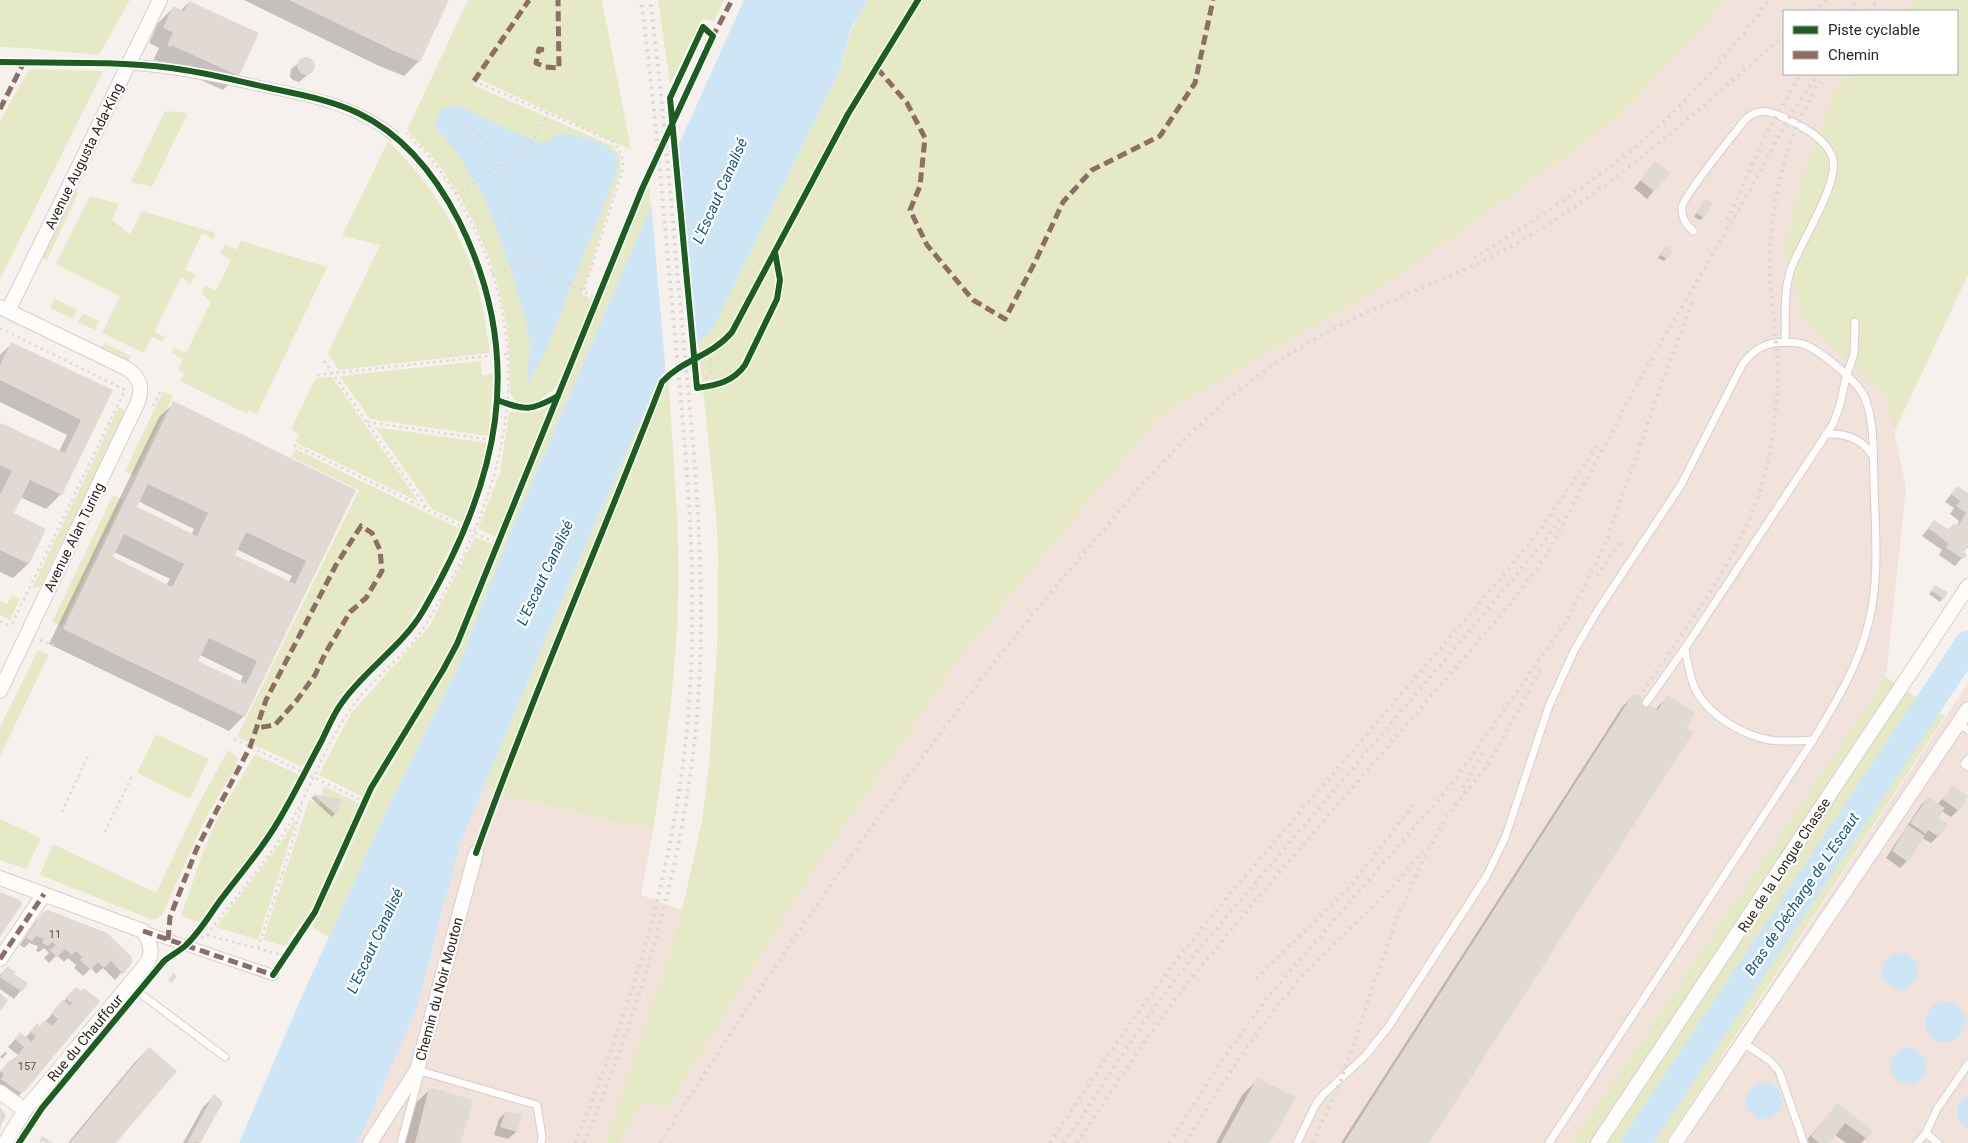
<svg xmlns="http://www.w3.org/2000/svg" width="1968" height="1143" viewBox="0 0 1968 1143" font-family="Roboto,sans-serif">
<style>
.built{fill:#f1e3db}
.green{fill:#e6e9c6}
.water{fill:#cee5f6}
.pier{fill:#f7f1ee}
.shadow{fill:#0003;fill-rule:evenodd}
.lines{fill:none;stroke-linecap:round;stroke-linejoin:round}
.river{stroke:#cee5f6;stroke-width:28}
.building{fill:#e0d9d4;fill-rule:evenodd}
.service-casing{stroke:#d6cec9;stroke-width:9}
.pedestrian-casing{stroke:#d6cec9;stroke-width:12}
.minor-casing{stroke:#d6cec9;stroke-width:16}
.path{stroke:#dcd9d8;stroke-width:2.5;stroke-dasharray:2.5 4;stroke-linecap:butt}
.service{stroke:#fefdfc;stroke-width:7}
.pedestrian{stroke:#fefdfc;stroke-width:10}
.minor{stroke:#fefdfc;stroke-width:14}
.rail{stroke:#dbd8d7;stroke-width:4;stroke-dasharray:2.5 5;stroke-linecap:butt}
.quiet{stroke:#8d6e63;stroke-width:5;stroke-dasharray:10 5;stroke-linecap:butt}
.cycleway-casing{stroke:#fff;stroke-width:9}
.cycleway{stroke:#1b5e20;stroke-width:6}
.labels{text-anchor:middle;stroke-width:4.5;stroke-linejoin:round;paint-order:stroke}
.number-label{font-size:11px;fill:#5d544e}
.street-label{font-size:14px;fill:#312721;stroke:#fff}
.water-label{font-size:15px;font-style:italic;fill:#115882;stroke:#fff}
</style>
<rect width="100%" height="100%" fill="#f7f1ee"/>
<!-- built -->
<path class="built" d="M1727,0H1916L1906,11H1784V74H1849L1836,88L1806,323L1887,398L1906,488L1886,677L1572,1143H619L643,1102L667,1109L803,887L959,659L1159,416L1390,282L1618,118Z
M1968,683V1143H1665L1743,1026Z
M485,784L506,796L653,830L641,895L682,910L665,967L609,1136L605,1143H358L417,1008L460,844Z"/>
<!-- green -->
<path class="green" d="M0,0H130L99,55L24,48L0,47Z
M468,0H602L631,150L475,77L473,85L613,146L619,154L621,169L582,294L593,300L557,386L538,402L521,406L515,401L510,393C509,368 510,341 505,317C495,262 471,209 438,164C429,152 417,141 407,130Z
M658,0H724L714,21L702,19L670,84Z
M868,0H1727L1618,118L1390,282L1159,416L959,659L803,887L667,1109L643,1102L619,1143H605L665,967L682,910L702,821L709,765L717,649L718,552L716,513L698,343L711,331L839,72L851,30Z
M1916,0H1968V275L1894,432L1887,398L1806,323L1783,250L1799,188L1836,88L1849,74H1957V11H1906Z
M29,69L103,71L0,279V121Z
M165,111L188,113L152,187L131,182Z
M388,141C433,185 467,238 481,300C485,318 487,336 490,353L339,370L328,353L380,245L342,236Z
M648,182L651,207L508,538L458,667L389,805L329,937L312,927L339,873L373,796L457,653L581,350Z
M73,191L79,192L47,260L41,257Z
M90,196L119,204L112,220L130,234L142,211L216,233L213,239L202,233L185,270L196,274L190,285L181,277L154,332L165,337L162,342L152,337L144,353L102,333L120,296L56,264Z
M241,241L327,267L257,414L249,410L247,414L180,381L184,373L178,370L183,359L171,353L174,348L186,353L211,302L202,294L205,286L216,291L231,260L220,254L225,244L236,250Z
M54,298L77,310L73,319L50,308Z
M83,313L99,321L95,330L78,322Z
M104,343L131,356L128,361L101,348Z
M481,361L482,375L493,374L489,436L370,419L340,376Z
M668,370C672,446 680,524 678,600C676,677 665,754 653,830L506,796L485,784L561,602L659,378Z
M332,377L419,502L295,442L299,434L291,430L315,379Z
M163,391L173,396L134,476L125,471Z
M550,405L496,537L478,529L500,473L509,412L526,413Z
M119,407L126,411L40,587L32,588Z
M375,427L487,443L479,479L463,523L432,509Z
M295,449L460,529L430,588L406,628L341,700L302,767L237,737L359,490L291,457Z
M113,495L123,500L61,627L52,622Z
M475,537L493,544C478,581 465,618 448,653C424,704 388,747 363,797L319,775L351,713L429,627Z
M12,595L20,599L10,620L0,615V601L7,604Z
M38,650L49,655L0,756V727Z
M1886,677L1945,716L1665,1143H1572Z
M156,734L209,759L190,799L137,773Z
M228,750L238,758L235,768L204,821L162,915L156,919H150L40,875L53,844L156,893L197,807Z
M255,754L299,775L274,823L199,922L181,916L202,855L218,817Z
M324,786L360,804L323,888L306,918L296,929L285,946L263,940L309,800L320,805Z
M0,819L41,838L26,869L0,860Z
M294,821H296L258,940L216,927L284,838Z"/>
<!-- water -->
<path class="water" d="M744,0H868L850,30L839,72L711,332L659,378L561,602L460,844L417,1008L358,1143H239L302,996L389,805L458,667L508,538L648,213Z
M451,105L469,110L513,132L544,143C549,140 555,134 561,134C576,134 613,143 617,158C620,168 613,180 610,189L547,348L526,388L530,347L527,327L512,272L484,197L455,150L434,126L441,110Z
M1882 971a18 18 0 1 1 36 0a18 18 0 1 1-36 0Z
M1925 1022a20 20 0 1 1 40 0a20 20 0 1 1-40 0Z
M1890 1066a18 18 0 1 1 36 0a18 18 0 1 1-36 0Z
M1746 1101a18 18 0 1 1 36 0a18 18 0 1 1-36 0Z
M1968,1096V1129C1954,1121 1953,1104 1968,1096Z"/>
<!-- pier -->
<path class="pier" d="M677,142L696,349L666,375L651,201Z"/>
<!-- shadow -->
<path class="shadow" d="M244,0H448L419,61L404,76L377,65Z
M189,2L238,75L223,90L156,60L153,61L159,48L149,43L158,23L173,8L180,11Z
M305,58L311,60L314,66L312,71L299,82L293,80L290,77L291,69Z
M1655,163L1668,173L1647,199L1634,188Z
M1702,204L1703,217L1700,220L1694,217Z
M1663,251L1667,258L1664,261L1658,258Z
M12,343L111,391L61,494L46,509L20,497L12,514L44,529L28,564L13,578L0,572V426L59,452L67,435L0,402V355Z
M174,403L354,490L244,716L229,731L49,644L159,417ZM138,501L194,529L191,535L135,508ZM236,549L292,576L289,582L233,555ZM114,552L170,579L166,585L111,558ZM200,655L243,676L240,683L197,661Z
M1957,487L1968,495V548H1965L1962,558L1955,566L1939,555L1942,550L1922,536L1934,521L1948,530L1954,524L1957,526L1959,521L1950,514L1954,508L1945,502Z
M1935,586L1943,598L1940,602L1929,594Z
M1633,696L1655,710L1667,697L1428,1143H1341L1622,707Z
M1952,787L1958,810L1951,817L1942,811L1937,818L1938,836L1931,843L1922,838L1907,861L1900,868L1886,858L1921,805L1928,798L1937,805Z
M314,796L340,800L335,814L332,817L311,798Z
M44,913L131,962L115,980L103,968L96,974L91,968L83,976L74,968L76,965L68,958L64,962L57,955L49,963L44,958L49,953L44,948L39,952L36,951L38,946L29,943L24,948L20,945L36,921Z
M7,968L13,975L26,984L14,999L0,989V975Z
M76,988L99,1002L16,1099L0,1091V1072L18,1055L8,1047L20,1034L25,1038L37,1025L40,1027Z
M149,1048L115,1143H68L134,1063Z
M5,1052L7,1053L2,1059L0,1057Z
M1257,1080L1269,1143H1216L1242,1095Z
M430,1089L459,1143H404L415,1104Z
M214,1096L221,1102L199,1143H183L203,1107Z
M1837,1105L1871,1131L1866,1138L1861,1143H1846L1835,1135L1829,1143H1804Z
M506,1112L521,1116L516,1132L508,1139L494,1135L499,1119Z"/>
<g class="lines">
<!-- river -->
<path class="river" d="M1636,1143L1968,645"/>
</g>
<!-- building -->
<path class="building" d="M289,0H449L420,62L392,50Z
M189,1L259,33L239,76L171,45V47L167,46L173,32L163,28L173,6L184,11Z
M297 66a9 9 0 1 1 18 0a9 9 0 1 1-18 0Z
M1655,161L1670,173L1655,192L1640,180Z
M1705,199L1713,203L1704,218L1696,213Z
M1666,246L1673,250L1668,259L1660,255Z
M11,342L113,390L62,495L30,480L14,513L46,529L29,564L0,550V495L12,471L0,465V425L1,423L65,453L81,420L0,380V365Z
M173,401L356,490L245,717L63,629ZM148,484L208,513L197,536L137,507ZM246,532L306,561L295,584L235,555ZM124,534L184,564L172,587L113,557ZM209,638L257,661L246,684L198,661Z
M1957,486L1968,493V546L1964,552L1967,555L1963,559L1946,548L1948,543L1928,528L1934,520L1949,530L1954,523L1958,526L1966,513L1956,506L1960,501L1951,494Z
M1935,585L1948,592L1944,599L1931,591Z
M1633,694L1658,710L1667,695L1695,713L1686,728L1693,733L1429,1143H1344Z
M1952,785L1968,796L1959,811L1942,799Z
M313,794L342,799L336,815Z
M1928,797L1945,808L1938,818L1948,824L1939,837L1928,830L1926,834L1910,823Z
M1908,825L1925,836L1908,862L1892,851Z
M0,892L20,900L22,904L0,937Z
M48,910L107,933L132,957V963L123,974L111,961L104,968L98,962L91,970L80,960L82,957L76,951L72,955L65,949L57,957L50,950L56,945L52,942L48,946L42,943L44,939L36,936L32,941L26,938L43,912Z
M7,966L16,972L14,974L28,983L22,992L0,977Z
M173,973L177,976L172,983L168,980Z
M76,987L82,991L84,988L100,1001L24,1092H19L1,1079L4,1074L0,1071L10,1060L12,1062L24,1047L15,1039L20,1032L30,1040L31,1043L36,1036L30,1032L37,1023L40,1026L45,1020L52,1026L58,1019L51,1013L63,1000L70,1006L72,1003L65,998Z
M0,993L8,1000L0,1012Z
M149,1047L177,1071L116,1143H70Z
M1257,1078L1296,1097L1270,1143H1221Z
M429,1087L473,1100L461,1143H415Z
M214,1094L223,1102L201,1142L187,1143Z
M1837,1103L1873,1131L1867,1139L1845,1123L1830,1143H1819L1811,1136Z
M0,1107L6,1115L0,1128Z
M506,1111L522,1115L517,1132L500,1127Z
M42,1136L53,1143L39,1142Z"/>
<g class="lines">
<defs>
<path id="service" d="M1693,231C1686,224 1681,218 1682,207C1684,195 1733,135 1744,121C1757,107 1770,111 1785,118C1803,127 1824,137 1832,156C1842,180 1800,243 1791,269C1783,292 1786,319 1785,342
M1826,434C1845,433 1862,438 1872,455
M1646,703L1685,648L1833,424L1840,405L1846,377L1854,354L1855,322
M1958,723L1968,730
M1968,759L1964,764L1968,767
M129,985L225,1057
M1742,1042L1769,1060L1779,1071L1804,1143
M417,1070L537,1105L542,1137L541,1143
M1926,1133L1937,1109L1968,1064
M401,1143L420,1073
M1297,1143L1316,1104L1323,1095L1366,1055L1389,1026L1486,877L1505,838L1549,706L1574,651L1596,613L1681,485L1742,365C1757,344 1773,340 1798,343C1815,345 1856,380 1864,396C1875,420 1873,456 1874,482C1875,528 1880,576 1869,621C1859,665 1836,702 1813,740C1798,741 1784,742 1770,740C1741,735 1706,714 1694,686C1689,674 1687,661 1685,648
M1549,1143L1813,740
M1917,1143L1926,1133L1938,1143"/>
<path id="pedestrian" d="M135,65C176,68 215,76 255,85C303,95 353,103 393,135
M143,931L273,975"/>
<path id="minor" d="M0,307L126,368C140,377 143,387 138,402L0,691
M8,311L160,0
M0,878L143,931C150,941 154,952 147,963L25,1110L5,1143
M0,959L44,894
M0,1092L25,1110
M370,1143L417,1070L476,853
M1598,1143L1968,586
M1675,1143L1968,709"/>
</defs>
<!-- service casing -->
<use href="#service" class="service-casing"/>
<!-- pedestrian casing -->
<use href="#pedestrian" class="pedestrian-casing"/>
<!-- minor casing -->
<use href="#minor" class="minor-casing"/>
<!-- path -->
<path class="path" d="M474,81L610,140C620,147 623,157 623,169L584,291
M449,116L480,134L491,148L501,175L512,231L516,240L534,261
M456,194L528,148L548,114
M492,274L534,261L546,270L597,299
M0,328L125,390L11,626
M324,361L428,510L498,544
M317,375L507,354
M697,388L711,373L710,352
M153,406L161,390
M367,422L492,440
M294,445L427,509
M0,621L12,627
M40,640L54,646
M234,739L365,802
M62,812L88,756
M105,832L132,776
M207,935L286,956
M201,938L207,935C236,896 271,857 294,816C314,781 327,742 350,710C371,678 406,657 426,624C503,499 541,365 473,226C455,191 436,159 406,133
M258,948L290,850L302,804"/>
<!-- service -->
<use href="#service" class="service"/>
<!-- pedestrian -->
<use href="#pedestrian" class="pedestrian"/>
<!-- minor -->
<use href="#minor" class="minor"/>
<!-- rail -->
<path class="rail" d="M1813,11L1826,0
M1848,11L1858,0
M1869,11L1879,0
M1727,220L1766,134L1801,74
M1474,258C1543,215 1622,165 1679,107C1712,74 1741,37 1769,0
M1597,576L1621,541
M1639,698C1690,619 1756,542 1771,446C1777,412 1778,378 1776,344C1775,320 1770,296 1770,272C1769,204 1785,139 1820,81
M1463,788L1484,751
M1256,979L1353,883L1413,805
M1185,1142C1222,1086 1256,1028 1301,978C1340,934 1388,898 1422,851
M575,1143C622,1029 661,913 679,791C704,632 689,484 674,325C664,217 655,108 641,0
M584,1143C635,1020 675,894 692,762C711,616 696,471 682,325C672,217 664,108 650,0
M660,1143C786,945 918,751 1068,572C1123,507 1178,437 1246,385C1295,346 1350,319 1407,294C1441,279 1477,266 1510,247C1611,191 1697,110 1784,36
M1050,1143L1116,1043L1171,967L1229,895L1517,559L1541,529L1600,441
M1064,1143L1145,1021L1189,961L1467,634L1546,539L1561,517
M1077,1143L1146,1040L1189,981L1266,888L1507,608L1546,556L1640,379L1751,189L1788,119L1818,74
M1169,1143L1222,1061L1266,999L1451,785L1566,622L1605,545L1663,380L1693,300
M1313,1143L1341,1080L1397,918L1422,862L1447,816L1483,771L1497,749L1541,668"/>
<!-- quiet -->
<path class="quiet" d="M712,38L732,0
M544,50L539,49L536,63L545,67L559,68L558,0
M877,68L907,103L925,138L920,186L910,210L927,245L973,300L1005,319L1035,262L1063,202L1092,170L1160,136L1195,83L1213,0
M474,81L529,0
M0,109L24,62
M143,931L273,975L276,972
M168,940L170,917L197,848L250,747L266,700L336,565L361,526L372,533L380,550L382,571L366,598L350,612L326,652L315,675L297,700L275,725L256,728
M0,959L44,894"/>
<defs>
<path id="cycleway" d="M0,62C57,63 115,61 171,68C203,72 234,80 265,87C296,94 329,99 358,113C404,135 436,176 459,221C528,360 498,483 423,611C402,647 364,670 341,704C333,715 328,728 322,740C309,764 297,789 283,813C266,844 241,873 219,902C209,916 199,933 186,945C180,951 171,955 164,961L42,1108L19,1143
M497,400C526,411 531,411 558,396
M476,853C533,694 601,540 662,382C683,359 711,357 732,332L848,114L918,0
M273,975L315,912L371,788L443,670L457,644L642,189L713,36L703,27L670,98L697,388C717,385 733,382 745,365L777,299L780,280L775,252"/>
</defs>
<!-- cycleway casing -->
<use href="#cycleway" class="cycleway-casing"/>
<!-- cycleway -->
<use href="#cycleway" class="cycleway"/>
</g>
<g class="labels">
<!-- number labels -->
<g class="number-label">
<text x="55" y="938">11</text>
<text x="27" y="1070">157</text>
</g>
<!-- street labels -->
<g class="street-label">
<text transform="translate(84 156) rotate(-64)" y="5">Avenue Augusta Ada-King</text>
<text transform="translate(74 537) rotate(-64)" y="5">Avenue Alan Turing</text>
<text transform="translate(1784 865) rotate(-57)" y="5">Rue de la Longue Chasse</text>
<text transform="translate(439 989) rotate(-75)" y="5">Chemin du Noir Mouton</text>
<text transform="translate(85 1038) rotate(-50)" y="5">Rue du Chauffour</text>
</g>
<!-- water labels -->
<g class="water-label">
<text transform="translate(720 191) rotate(-66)" y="5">L'Escaut Canalisé</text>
<text transform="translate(545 573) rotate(-65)" y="5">L'Escaut Canalisé</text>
<text transform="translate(1802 894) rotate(-56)" y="5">Bras de Décharge de L'Escaut</text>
<text transform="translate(375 941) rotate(-65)" y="5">L'Escaut Canalisé</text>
</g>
</g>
<!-- legend -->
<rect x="1783" y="10" width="175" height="65" fill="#ffffff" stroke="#ada9a6"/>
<rect x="1793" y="26" width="25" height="8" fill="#1b5e20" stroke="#ada9a6"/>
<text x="1828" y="35" font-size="15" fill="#312721">Piste cyclable</text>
<rect x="1793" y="51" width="25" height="8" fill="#8d6e63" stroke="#ada9a6"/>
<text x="1828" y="60" font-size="15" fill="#312721">Chemin</text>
</svg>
